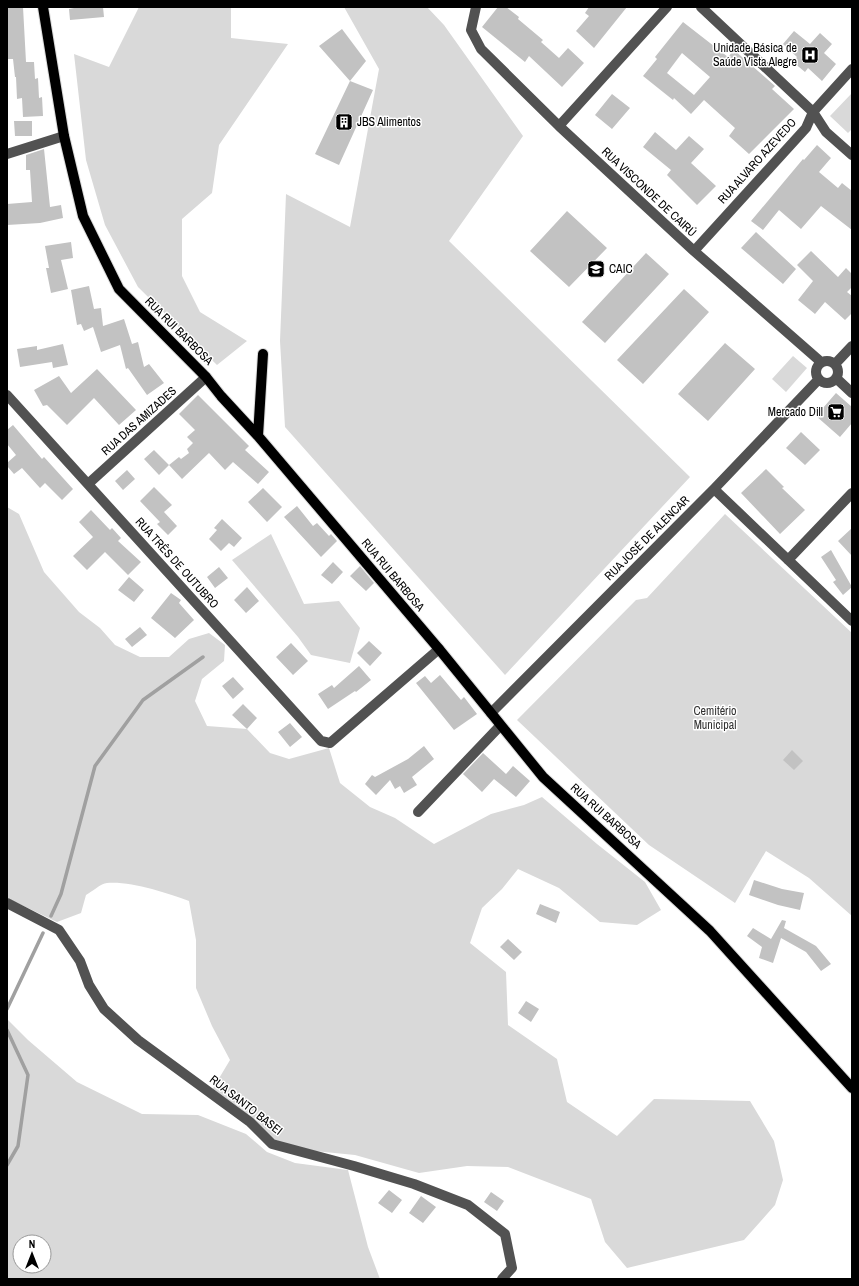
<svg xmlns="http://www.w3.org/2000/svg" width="859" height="1286" viewBox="0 0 859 1286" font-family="'Archivo Narrow',sans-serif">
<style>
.green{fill:#d9d9d9;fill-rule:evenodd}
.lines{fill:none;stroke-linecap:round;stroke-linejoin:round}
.stream{stroke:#a0a0a0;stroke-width:3.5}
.building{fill:#c2c2c2;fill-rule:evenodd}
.major-casing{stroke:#dbdbdb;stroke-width:12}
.minor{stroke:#525252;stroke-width:10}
.major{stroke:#000;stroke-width:10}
.labels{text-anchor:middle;stroke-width:3;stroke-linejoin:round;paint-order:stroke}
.poi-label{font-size:12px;fill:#000;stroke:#fff;text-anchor:end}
.street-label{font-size:12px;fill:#000;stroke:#fff}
.park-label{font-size:12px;fill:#303030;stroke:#fff}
</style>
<rect width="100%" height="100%" fill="#fff"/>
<!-- green -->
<path class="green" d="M139,7H231V38L288,44L219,145L212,193L182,219V276L200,312L247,341L217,365L138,287L105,225L86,160L74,54L109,67Z
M344,7H427L444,25L523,136L449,241L690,477L505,675L285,427L280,341L286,194L350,227L379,69Z
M852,93V129L848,133L830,116Z
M793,356L807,368L786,392L772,379Z
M7,507L19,514L44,572L79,612L100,628L115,645L140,657H169L189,639L209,633L225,645L224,661L202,679L195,701L207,726L247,729L270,753L289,759L329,748L340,783L370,807L395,818L434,844L491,814L524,805L542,797L597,844L645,882L661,910L637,925L600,922L559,888L518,869L502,889L482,908L470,943L506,972L508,1025L557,1059L567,1102L617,1136L654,1099L750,1101L774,1141L783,1180L775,1205L744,1240L627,1268L605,1242L591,1199L508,1167L467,1166L419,1173L355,1155L294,1149L270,1141L212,1090L230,1060L212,1026L196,988V940L189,901C167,893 131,881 107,883C101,883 92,892 86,895L81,913L57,922L7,898Z
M725,514L852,633V916L809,878L766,851L735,903L649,845L517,720L636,600L647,598Z
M271,534L304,604L339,601L360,628L350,663L311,655L298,637L232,560Z
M7,1019L28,1040L77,1082L142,1114L198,1115L246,1134L267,1152L295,1163L348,1170L368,1247L380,1279H7ZM20,1242H44V1266H20Z"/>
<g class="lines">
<!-- stream -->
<path class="stream" d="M51,916L61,894L95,766L143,700L203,657
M7,1009L43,933
M7,1030L28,1075L18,1146L7,1165"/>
</g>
<!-- building -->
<path class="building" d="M7,7H23L26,62H34L35,79L38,78L39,98L42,97L43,116L23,117L22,98L17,99L16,77H15L13,59H7Z
M79,7H103L104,17L70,20L69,9Z
M498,7H506L519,17L518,19L543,40L541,42L559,58L568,48L584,63L562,87L529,56L525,62L482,27Z
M589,7H627L594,48L576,31L589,16L585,13Z
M683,22L728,57L734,50L775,86L772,89L794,109L749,154L729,136L735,128L704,100L691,114L674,98L673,100L643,76L657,59L655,57ZM682,53L710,77L694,95L667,73Z
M342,29L366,61L350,81L319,46Z
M794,31L810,44L820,33L832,44L824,53L836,64L822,81L808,68L805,72L793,62L797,57L783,44Z
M350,81L373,90L339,165L315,154Z
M612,94L630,108L612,129L595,115Z
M14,121H32V136H15Z
M655,132L676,150L689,136L704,149L691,163L716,186L697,205L667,175L671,170L643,147Z
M817,145L831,158L819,172L838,188L842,183L852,191V230L821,206L801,229L779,210L763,230L751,221L803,159L804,160Z
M44,149L50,207L61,205L63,218L40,223L7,225V204L32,202L30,170H26V155Z
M567,211L607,248L569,287L530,251Z
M756,232L796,269L783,284L741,248Z
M71,242L73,258L61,260L68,289L51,293L46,268H49L45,246Z
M811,251L838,277L846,268L852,274V287L847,292L852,296V313L845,320L825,302L815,314L798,300L813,281L797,265Z
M646,253L669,274L605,343L582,322Z
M89,286L94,309L101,308L103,326L124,319L132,344L138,342L144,367L149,364L164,383L147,395L128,368L126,369L120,345L101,352L93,327L84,331L81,324L77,325L71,290Z
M684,289L709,312L643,384L617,360Z
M725,343L755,369L708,421L678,394Z
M63,344L68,365L53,368L52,362L20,367L17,349L37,346V350Z
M97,369L136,410L119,425L94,398L67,425L47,405L43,406L34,390L59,376L71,393Z
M836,393L852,407V423L840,437L816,416Z
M198,395L249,446L245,450L269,472L258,484L233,462L225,470L209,453L182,479L169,465L179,457L181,459L189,453L187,449L193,443L187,437L195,430L179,414Z
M13,425L42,459L44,457L73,489L62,500L45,483L40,488L22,468L14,474L7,466V463L16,455L7,444V430Z
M801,432L820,450L805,465L786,448Z
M154,450L169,465L159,475L144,459Z
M766,469L784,487L782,488L805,510L780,534L741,493Z
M127,470L135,479L123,490L115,481Z
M154,487L172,505L164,512L177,526L168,535L157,524L160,522L140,501Z
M263,488L282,507L267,522L248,502Z
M297,506L313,526L317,523L329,536L331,534L337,541L321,557L284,517Z
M91,510L110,530L112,528L121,538L118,541L141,562L128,575L105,552L87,570L73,556L93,537L79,522Z
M222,519L242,538L234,547L229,543L221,551L209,539L217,530L214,528Z
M852,528V556L838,541Z
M831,550L852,587L843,595L833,582L836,580L821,557Z
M333,562L343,572L332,584L321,575Z
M360,566L374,583L366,591L350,576Z
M219,567L228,578L215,588L207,577Z
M129,577L144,590L134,602L118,590Z
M247,587L259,601L246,613L234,600Z
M171,593L181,600L179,603L194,620L175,638L151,618Z
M140,627L147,635L132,647L125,639Z
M369,641L382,653L370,666L357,653Z
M291,643L308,661L293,675L276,657Z
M359,666L371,680L356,692L355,691L328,709L318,694L332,685L334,688Z
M440,675L461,700L464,697L477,714L454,730L416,683L425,676L431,683Z
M233,677L244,689L233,699L222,686Z
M243,704L257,718L247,729L232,715Z
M290,723L302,737L290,747L278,732Z
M424,746L434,759L412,777L417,785L404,793L400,786L395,789L390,780L376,795L365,784L372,775L375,777L408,759Z
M792,750L803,761L794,770L783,760Z
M483,753L506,774L513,766L530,781L516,797L494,779L482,792L463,774Z
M754,880L782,889L804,893L800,910L778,905L749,895Z
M540,904L560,912L556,923L536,914Z
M782,920L786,921L784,928L816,946L831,964L821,971L806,952L781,938L773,963L759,958L762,947L747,936L753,928L771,939Z
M508,939L522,952L514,960L500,947Z
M526,1001L539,1009L531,1022L518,1013Z
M389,1190L402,1200L392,1213L378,1203Z
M491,1192L504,1201L497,1211L484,1202Z
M421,1196L436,1207L423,1223L409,1213Z"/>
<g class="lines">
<defs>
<path id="major" d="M43,7L64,136L83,216L119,289L206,377L221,396L258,436L439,649L543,777L710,931L852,1088
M258,436L263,354"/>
</defs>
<!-- major casing -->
<use href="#major" class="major-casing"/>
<!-- minor -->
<path class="minor" d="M476,7L471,30L481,49L559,126L694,251L821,362
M701,7L813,112L826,132L852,155
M559,126L667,7
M7,154L64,136
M694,251L806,128L813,112L852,69
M816 372a11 11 0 1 1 22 0a11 11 0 1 1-22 0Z
M835,364L852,346
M836,378L852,393
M7,395L321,741L330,743L439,649
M88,484L206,377
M714,489L852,621
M788,560L852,493
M491,713L714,489L819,379
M418,812L500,726
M7,903L59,930L80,961L89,985L104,1009L138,1040L250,1122L272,1144L354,1166L414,1184L468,1205L505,1234L512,1268L502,1279"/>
<!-- major -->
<use href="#major" class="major"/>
</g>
<!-- icons -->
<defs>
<symbol id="hospital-square" viewBox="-11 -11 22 22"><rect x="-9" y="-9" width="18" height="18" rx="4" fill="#000" stroke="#fff"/><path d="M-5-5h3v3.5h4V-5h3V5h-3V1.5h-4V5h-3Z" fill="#fff"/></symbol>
<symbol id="building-square" viewBox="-11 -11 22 22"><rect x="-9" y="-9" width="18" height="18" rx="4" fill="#000" stroke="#fff"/><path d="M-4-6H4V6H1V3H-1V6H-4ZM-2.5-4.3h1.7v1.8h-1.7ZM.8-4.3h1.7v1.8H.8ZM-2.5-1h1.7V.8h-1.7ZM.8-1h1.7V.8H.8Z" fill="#fff"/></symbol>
<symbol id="school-square" viewBox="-11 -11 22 22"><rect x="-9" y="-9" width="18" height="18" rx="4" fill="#000" stroke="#fff"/><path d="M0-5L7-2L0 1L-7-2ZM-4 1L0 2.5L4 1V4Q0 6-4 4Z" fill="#fff"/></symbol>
<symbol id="supermarket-square" viewBox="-11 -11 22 22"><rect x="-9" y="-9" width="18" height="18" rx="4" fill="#000" stroke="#fff"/><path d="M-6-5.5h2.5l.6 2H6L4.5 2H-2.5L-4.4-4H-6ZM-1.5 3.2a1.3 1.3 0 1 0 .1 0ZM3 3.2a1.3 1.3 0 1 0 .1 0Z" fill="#fff"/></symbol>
</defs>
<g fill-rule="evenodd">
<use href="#hospital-square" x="800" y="45" width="20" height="20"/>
<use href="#building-square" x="334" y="112" width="20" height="20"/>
<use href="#school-square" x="586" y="259" width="20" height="20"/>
<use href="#supermarket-square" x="826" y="402" width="20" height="20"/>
</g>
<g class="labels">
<!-- poi labels -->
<g class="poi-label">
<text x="797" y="52">Unidade Básica de<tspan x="797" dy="14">Saúde Vista Alegre</tspan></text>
<text x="357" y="126" text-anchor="start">JBS Alimentos</text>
<text x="609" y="273" text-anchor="start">CAIC</text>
<text x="823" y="416">Mercado Dill</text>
</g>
<!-- street labels -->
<g class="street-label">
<text transform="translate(757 161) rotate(-48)" y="4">RUA ALVARO AZEVEDO</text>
<text transform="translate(649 192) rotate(43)" y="4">RUA VISCONDE DE CAIRÚ</text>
<text transform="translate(179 331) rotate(45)" y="4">RUA RUI BARBOSA</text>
<text transform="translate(139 421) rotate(-42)" y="4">RUA DAS AMIZADES</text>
<text transform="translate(647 538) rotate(-45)" y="4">RUA JOSÉ DE ALENCAR</text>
<text transform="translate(177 563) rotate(48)" y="4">RUA TRÊS DE OUTUBRO</text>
<text transform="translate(393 575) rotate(50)" y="4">RUA RUI BARBOSA</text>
<text transform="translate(606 816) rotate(42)" y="4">RUA RUI BARBOSA</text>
<text transform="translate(246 1105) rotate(38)" y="4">RUA SANTO BASEI</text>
</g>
<!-- park labels -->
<g class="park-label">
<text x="715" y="715">Cemitério<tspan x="715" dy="14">Municipal</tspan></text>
</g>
</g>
<!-- border -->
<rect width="859" height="1286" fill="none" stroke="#000000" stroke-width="16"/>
<!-- north arrow -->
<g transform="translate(32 1254)"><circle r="19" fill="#ffffff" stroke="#999999"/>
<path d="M0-3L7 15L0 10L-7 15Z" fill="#000000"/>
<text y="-6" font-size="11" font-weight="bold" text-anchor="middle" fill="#000000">N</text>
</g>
</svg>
